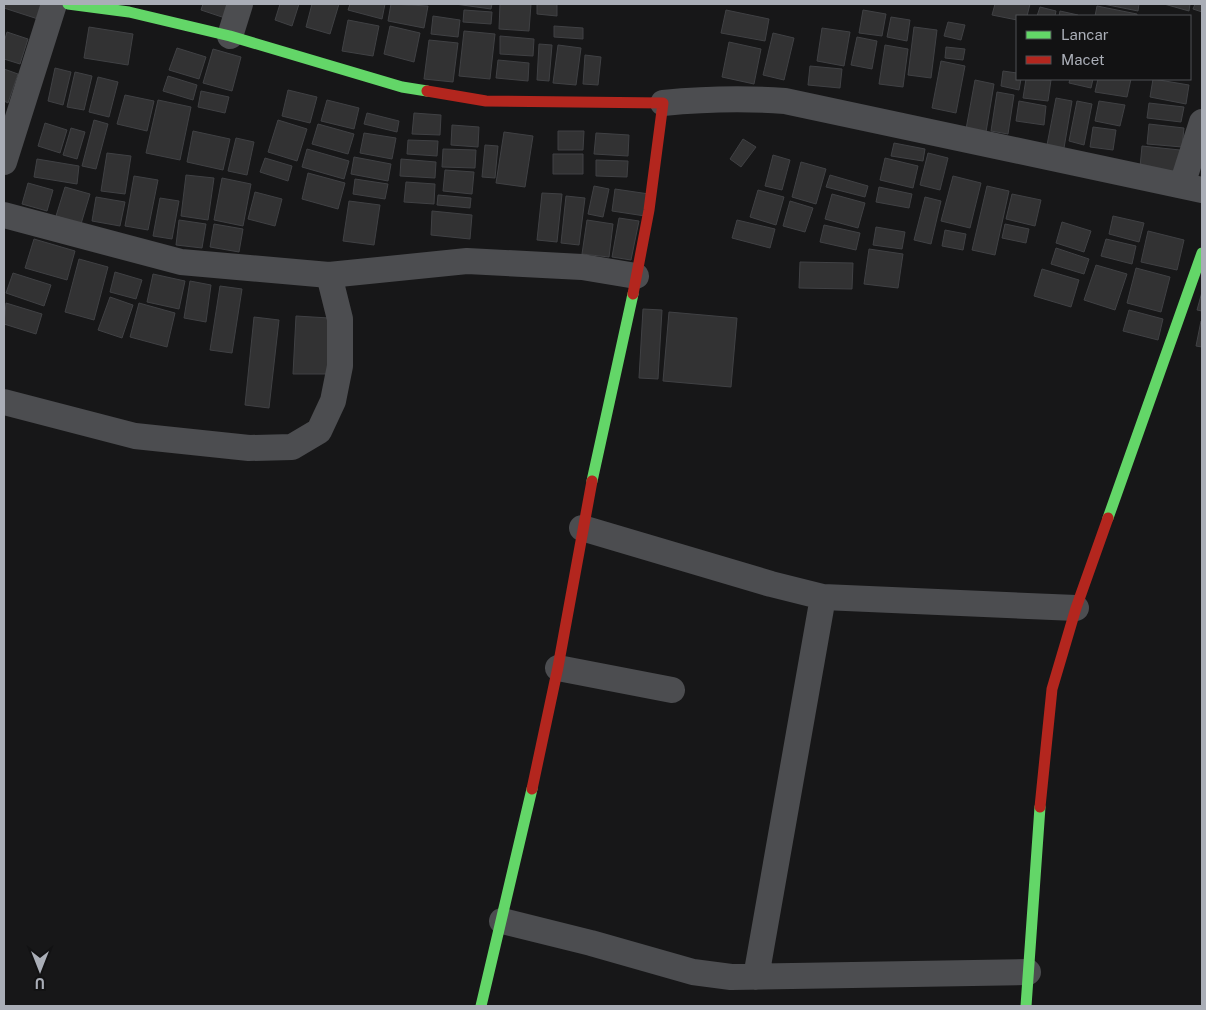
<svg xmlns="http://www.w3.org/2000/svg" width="1206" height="1010" viewBox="0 0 1206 1010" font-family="'Public Sans',sans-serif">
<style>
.building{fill:#323233;stroke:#404144}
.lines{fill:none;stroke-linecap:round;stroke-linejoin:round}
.street{stroke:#4c4d50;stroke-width:26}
.fast{stroke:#63d668;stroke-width:11}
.jam{stroke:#b3261e;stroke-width:11}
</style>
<rect width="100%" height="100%" fill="#171718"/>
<!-- building -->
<path class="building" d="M4,4H43L38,19L4,8Z
M203,4H232L228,19L201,10Z
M280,4H299L292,26L275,20Z
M312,4H339L330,34L306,27Z
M350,4H385L382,19L348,10Z
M391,4L428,6L424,28L388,21Z
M455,4H492L491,9Z
M500,4H531L529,31L499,29Z
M537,4H557V16L537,14Z
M995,4H1030L1027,16H1017V20L992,15Z
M1103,4H1139L1138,11Z
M1164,4H1190L1189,11Z
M1195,4H1202V12L1193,9Z
M1097,6L1137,14V16H1095Z
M1040,7L1056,11L1055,16H1037Z
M464,10L492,12L491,24L463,22Z
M726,10L769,19L765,41L721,33Z
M863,10L886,14L882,36L859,33Z
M1060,11L1078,15V16H1059Z
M433,16L460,20L458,37L431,34Z
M891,17L910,20L907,41L887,37Z
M348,20L379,26L373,56L342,51Z
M948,22L965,25L961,40L944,36Z
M390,26L420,33L414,62L384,54Z
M554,26L583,28V39L554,37Z
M89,27L133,34L128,65L84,58Z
M914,27L937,30L931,78L908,75Z
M822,28L850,32L844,66L817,61Z
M464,31L495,34L490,79L459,76Z
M7,32L28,39L20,64L4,59V42Z
M773,33L794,38L784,80L763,75Z
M500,36L534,39L533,56L500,54Z
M857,37L877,41L872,69L851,65Z
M429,40L458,43L453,82L424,79Z
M729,42L761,49L754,84L722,77Z
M539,44L552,45L549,81L537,80Z
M558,45L581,48L576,85L553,83Z
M885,45L908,49L903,87L879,84Z
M946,47L965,49L963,60L945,58Z
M177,48L206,57L199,79L169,70Z
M213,49L241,57L232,91L203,83Z
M585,55L601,57L598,85L583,84Z
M498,60L529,63L528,81L496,78Z
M941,61L965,66L956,113L932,108Z
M810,66L842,69L840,88L808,85Z
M55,68L71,72L63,105L48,101Z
M4,69L18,74L8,103L4,101Z
M1003,71L1017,73V79H1021L1019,90L1001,86Z
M75,72L92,76L84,110L67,107Z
M168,76L197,85L193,100L163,91Z
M98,77L118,82L109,117L89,112Z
M1026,79L1051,80L1048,101L1023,98Z
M1070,79H1093L1091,88L1069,83Z
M1098,79H1131L1127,97L1095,92Z
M1153,79L1189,85L1186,104L1150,97Z
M975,80L994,84L986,132L966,129Z
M288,90L317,97L310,123L282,116Z
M201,91L229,97L225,113L198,107Z
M997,92L1014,95L1008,134L991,131Z
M125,95L154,101L147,131L117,124Z
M1056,98L1072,101L1064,148L1047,145Z
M158,100L191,107L180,160L146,153Z
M327,100L359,108L354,129L321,121Z
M1019,101L1046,106L1044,125L1016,121Z
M1077,101L1092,104L1084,145L1069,141Z
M1099,101L1125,105L1120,126L1095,121Z
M1149,103L1184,107L1181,122L1147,118Z
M367,113L399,121L397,132L364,124Z
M414,113L441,115L440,135L412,134Z
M94,120L108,124L96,169L82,166Z
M278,120L307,129L297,161L268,152Z
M45,123L67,130L60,153L38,146Z
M318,124L354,134L348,154L312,144Z
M1149,124L1184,128L1182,147L1147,144Z
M452,125L479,127L478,147L451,145Z
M1093,127L1116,130L1113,150L1090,147Z
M71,128L85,132L77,159L63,155Z
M193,131L230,139L223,170L187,162Z
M558,131H584L583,150H558Z
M504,132L533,136L525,187L496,183Z
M364,133L396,138L392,159L360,153Z
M596,133L629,135L628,156L594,154Z
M236,138L254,142L247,175L228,171Z
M743,139L756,147L741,167L730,159Z
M408,140L438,141L437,156L407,154Z
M894,143L925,149L923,161L891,156Z
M485,145L498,146L495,178L482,177Z
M1142,146L1180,150L1178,172L1140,167Z
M307,149L349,161L344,179L302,167Z
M443,149L476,150L475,168L442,167Z
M107,153L131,156L125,194L101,191Z
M928,153L948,158L940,190L920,185Z
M553,154H583V174H553Z
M773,155L790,160L782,190L765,186Z
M354,157L391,164L388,181L351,174Z
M265,158L292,166L288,181L260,172Z
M885,158L918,166L913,188L880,180Z
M37,159L79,166L77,184L34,177Z
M401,159L436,162L435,178L400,176Z
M596,160L628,161L627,177L596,176Z
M801,162L826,169L816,204L792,197Z
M445,170L474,172L472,194L443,191Z
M308,173L345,183L338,209L302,199Z
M186,175L214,178L208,220L181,216Z
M830,175L868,186L865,197L826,187Z
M134,176L158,180L148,230L125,226Z
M953,176L981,183L970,228L941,221Z
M222,178L251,184L243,226L214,220Z
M355,179L388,184L385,199L353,194Z
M406,182L435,184L434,204L404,202Z
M28,183L53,190L47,211L22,204Z
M594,186L609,189L603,217L588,214Z
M987,186L1009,191L995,255L972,250Z
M65,187L90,194L81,224L56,216Z
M879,187L912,194L909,208L876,202Z
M615,189L649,194L645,216L612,211Z
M758,190L784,197L776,225L750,217Z
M255,192L282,199L275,226L248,219Z
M542,193L562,194L557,242L537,240Z
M832,194L865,203L858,228L825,219Z
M1012,194L1041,200L1035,226L1006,219Z
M438,195L471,198L470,208L437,205Z
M566,196L585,198L579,245L561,243Z
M96,197L125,202L120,226L92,221Z
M925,197L941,201L931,244L914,240Z
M160,198L179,201L172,239L153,236Z
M349,201L380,205L374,245L343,241Z
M790,201L813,208L805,232L783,226Z
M432,211L472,215L470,239L431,235Z
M1113,216L1144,223L1139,242L1109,234Z
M619,218L639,221L631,260L612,257Z
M179,220L206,224L202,248L176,245Z
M587,220L613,224L609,257L582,254Z
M737,220L775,229L770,248L732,238Z
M1062,222L1091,231L1084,252L1056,243Z
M214,224L243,229L239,252L210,247Z
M1005,224L1029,229L1026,243L1002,238Z
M824,225L860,233L856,250L820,242Z
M876,227L905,232L902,249L873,245Z
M945,230L966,234L963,250L942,246Z
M1148,231L1184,240L1177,270L1141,262Z
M34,239L75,251L67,280L25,268Z
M1106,239L1136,246L1132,264L1101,256Z
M1056,248L1089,259L1084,274L1051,264Z
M869,249L903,254L898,288L864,284Z
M79,259L108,267L94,320L65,312Z
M800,262L853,263L852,289L799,288Z
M1096,265L1127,274L1115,310L1084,300Z
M1136,268L1170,277L1161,312L1127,303Z
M1042,269L1079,280L1071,307L1034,296Z
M115,272L142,280L136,299L110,292Z
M13,273L51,285L44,306L6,293Z
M153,274L185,281L179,309L147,302Z
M190,281L211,285L206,322L184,318Z
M220,286L242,289L232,353L210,350Z
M1202,292V311L1197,310Z
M110,297L133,305L122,338L98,330Z
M6,303L42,314L36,334L4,324Z
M139,303L175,313L167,347L130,337Z
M643,309L662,310L658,379L639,378Z
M1129,310L1163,319L1158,340L1123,331Z
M669,312L737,318L731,387L663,381Z
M296,316L329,318L328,374H293Z
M254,317L279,320L269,408L245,405Z
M1201,321H1202V347L1196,346Z"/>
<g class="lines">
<!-- street -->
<path class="street" d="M230,36L240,4
M663,103C704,99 744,98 785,101L1202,190
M4,162L54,4
M1182,185L1202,122
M4,215L181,262L329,275L467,261L582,267L636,276
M4,402L135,436L249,448L292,447L319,431L333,401L340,366V319L329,275
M582,528L771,584L823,597L1076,608
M558,668L672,690
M502,921L591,943L693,972L731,977L1028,972
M756,977L823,597"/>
<!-- fast -->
<path class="fast" d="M68,4L129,12L230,36L402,87L427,91
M592,481L633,294
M1108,518L1202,253
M481,1006L532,789
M1026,1006L1040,807"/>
<!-- jam -->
<path class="jam" d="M427,91L486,101L663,103L649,210L633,294
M532,789L558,667L592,481
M1040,807L1052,689L1076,608L1108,518"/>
</g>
<!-- border -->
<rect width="1206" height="1010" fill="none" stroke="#aaaeb7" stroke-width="10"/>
<!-- legend -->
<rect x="1016" y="15" width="175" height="65" fill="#121213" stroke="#4f5055"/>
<rect x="1026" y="31" width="25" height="8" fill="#63d668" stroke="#4f5055"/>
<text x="1061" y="40" font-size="15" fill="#aaaeb7">Lancar</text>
<rect x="1026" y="56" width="25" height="8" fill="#b3261e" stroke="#4f5055"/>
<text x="1061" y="65" font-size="15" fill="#aaaeb7">Macet</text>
<!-- north arrow -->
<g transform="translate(40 970) rotate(180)" stroke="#121213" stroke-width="4" paint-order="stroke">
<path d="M0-4L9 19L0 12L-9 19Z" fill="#aaaeb7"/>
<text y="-8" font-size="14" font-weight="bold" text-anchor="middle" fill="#aaaeb7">U</text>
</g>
</svg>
